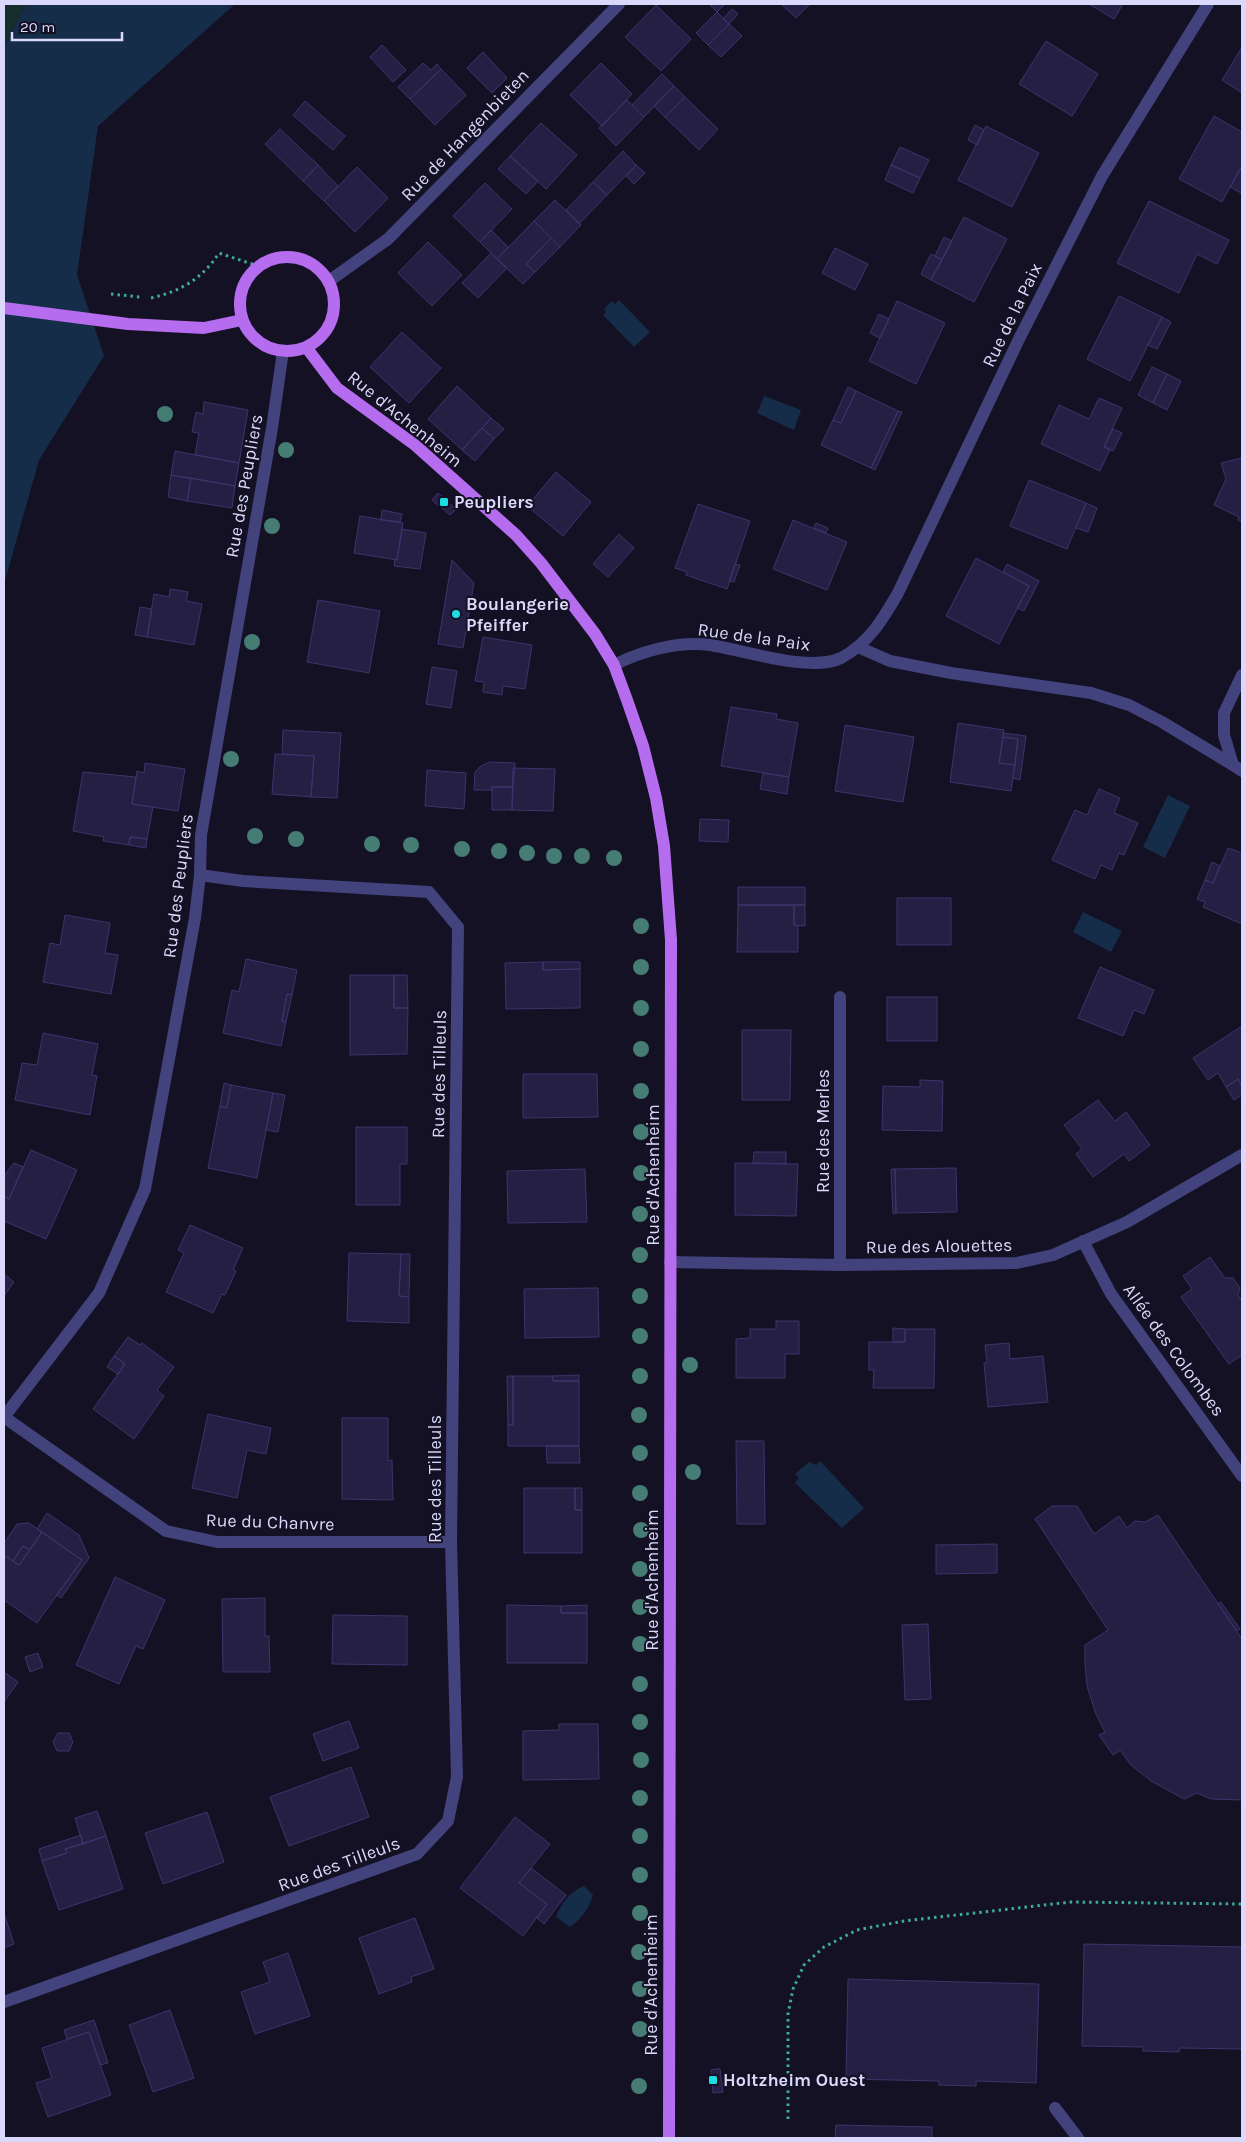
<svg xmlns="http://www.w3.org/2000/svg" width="1246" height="2142" viewBox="0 0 1246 2142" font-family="Karla,sans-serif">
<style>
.green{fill:#152d2b}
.water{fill:#162d49}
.building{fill:#252043;stroke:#3c346c}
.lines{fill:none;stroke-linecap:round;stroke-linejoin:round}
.path{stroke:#3daa9d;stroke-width:3;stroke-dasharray:2.5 4;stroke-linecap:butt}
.minor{stroke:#42437d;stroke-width:12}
.major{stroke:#b66cee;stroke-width:12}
.tree{fill:#457c73}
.poi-dot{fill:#1bdde5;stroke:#141124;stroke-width:2}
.labels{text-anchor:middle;stroke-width:4;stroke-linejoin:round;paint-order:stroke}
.street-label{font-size:18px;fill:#dbd9fb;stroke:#141124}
.poi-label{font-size:18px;font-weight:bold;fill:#dbd9fb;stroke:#141124;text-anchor:start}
</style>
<rect width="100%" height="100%" fill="#141124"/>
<!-- green -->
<path class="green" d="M4,4H26L4,47Z"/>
<!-- water -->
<path class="water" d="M26,4H235L98,126L77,275L104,356L39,460L4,584V47Z
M619,300L650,332L634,347L603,315L606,312L604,309L612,301L615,304Z
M764,396L801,410L794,430L757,413Z
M1168,795L1190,806L1165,858L1143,847Z
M1083,912L1122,931L1111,952L1073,932Z
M820,1461L864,1508L842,1528L795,1483L799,1478L795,1474L809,1462L816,1465Z
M584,1886L593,1895C590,1907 581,1920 570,1927L556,1917C561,1904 570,1891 584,1886Z"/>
<!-- building -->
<path class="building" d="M709,4H725L717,12Z
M781,4H810L796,18Z
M1089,4H1123L1114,19Z
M656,5L691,39L661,71L625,37Z
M732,9L738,14L729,24L723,19Z
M717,12L729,24L708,45L696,33Z
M729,24L742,36L721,57L708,45Z
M1046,41L1098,74L1072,116L1019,84Z
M382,45L406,70L393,82L370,57Z
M1242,47V93L1222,80Z
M483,52L507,78L492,93L467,68Z
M423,63L431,70L437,64L441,69L410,99L398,87Z
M601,63L632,94L602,126L570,95Z
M441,69L466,95L435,125L410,99Z
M662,74L674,86L644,117L632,105Z
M674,86L685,97L665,117L654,106Z
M685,97L718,129L699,150L665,117Z
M627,100L644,117L616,146L599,128Z
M305,101L345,136L333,150L293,115Z
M1214,116L1242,132V166L1222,202L1179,179Z
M541,123L577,155L546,189L510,156Z
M975,125L984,130L977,145L968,140Z
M986,126L1039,153L1012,207L958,180Z
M280,129L318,165L303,181L265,144Z
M900,147L929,160L920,178L891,165Z
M623,151L636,165L607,195L593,182Z
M510,156L538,181L526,194L498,169Z
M318,165L338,186L324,201L303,181Z
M636,165L645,173L634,184L626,176Z
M891,165L920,178L913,193L885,180Z
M1242,166V190L1241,193L1230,187Z
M357,167L388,198L355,232L324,201Z
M593,182L607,195L579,224L566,210Z
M485,183L512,209L480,242L453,216Z
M555,200L581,225L560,247L534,221Z
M1149,201L1229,240L1217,264L1197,254L1179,293L1117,263Z
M964,217L1007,239L974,302L931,280Z
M534,221L551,238L526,264L535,272L523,284L497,259Z
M491,230L508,247L497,259L480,242Z
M944,237L952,241L942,260L935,256Z
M551,238L560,247L535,272L526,264Z
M428,242L462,275L432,306L398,273Z
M835,248L868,264L855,290L822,273Z
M491,253L507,268L478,298L462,283Z
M931,254L942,260L931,280L921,274Z
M1119,296L1162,317L1130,381L1087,359Z
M897,301L945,323L916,384L869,361Z
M879,314L889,319L880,338L870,333Z
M1162,317L1171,322L1157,349L1148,345Z
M402,332L441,368L409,403L370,367Z
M1152,367L1167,374L1153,403L1138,395Z
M1167,374L1181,381L1167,410L1153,403Z
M457,386L491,418L462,450L428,419Z
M848,387L856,391L841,423L833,420Z
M856,391L898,411L871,468L821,445L833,420L841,423Z
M1099,398L1122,408L1104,447L1110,449L1100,471L1041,444L1059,405L1089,419Z
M204,402L248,410L239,463L195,455L199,433L192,432L196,412L203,414Z
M898,411L902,412L875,470L871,468Z
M491,418L504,429L494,439L482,428Z
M482,428L494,439L475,461L462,450Z
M1113,429L1122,433L1113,451L1104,447Z
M175,451L239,463L235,486L171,475Z
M1242,458V522L1238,520L1239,517L1214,505L1226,479L1221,463Z
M556,472L591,502L563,536L527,506Z
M171,475L191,478L187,501L168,497Z
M191,478L235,486L232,508L187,501Z
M1029,480L1086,503L1067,549L1010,526Z
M438,493L456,509L450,515L432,500Z
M1086,503L1097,508L1088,532L1076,528Z
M698,504L750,521L727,589L686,575L687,572L675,568Z
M382,510L402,514L400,522L381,520Z
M360,516L403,523L397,560L354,553Z
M793,520L847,542L827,590L773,569Z
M816,523L828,528L826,533L814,528Z
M402,529L426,533L420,569L394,566L395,559L397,560Z
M619,534L634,548L608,577L593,564Z
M976,558L1029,586L999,644L946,616Z
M452,560L474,583L463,648L438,644Z
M735,564L740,565L734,582L729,581Z
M1007,564L1039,581L1024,611L1017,608L1029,586L1003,572Z
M170,589L188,592L186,601L202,604L194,645L147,637L154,594L169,597Z
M318,600L380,611L369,673L307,662Z
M140,607L152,609L147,637L135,635Z
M483,637L532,645L525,689L503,686L502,695L483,692L484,682L475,681Z
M432,667L457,671L451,708L426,704Z
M731,707L777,714L776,719L798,723L789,777L721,766Z
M958,723L1004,730L999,763L1015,765L1011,791L950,782Z
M845,725L914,737L903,802L835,791Z
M283,730L341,733L337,798L311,797L314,756L282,754Z
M1003,733L1026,736L1020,780L1013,778L1018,739L1003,737Z
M1003,737L1018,739L1015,765L999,763Z
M275,754L314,756L311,797L272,794Z
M490,762L515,763L513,787H492V790H474L475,772L481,766Z
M145,763L185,769L178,811L132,804L137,771L144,773Z
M513,768L555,769L553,811L512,810Z
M427,770L466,773L464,809L425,806Z
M83,772L136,777L132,804L153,807L147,839L130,837L129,845L103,841L104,837L73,831Z
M763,773L789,777L787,794L760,789Z
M492,787H513L512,810H492Z
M1099,789L1120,798L1114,813L1138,823L1124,855L1119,853L1112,870L1101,865L1095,879L1052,860L1075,810L1087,815Z
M700,819L729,820L728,842L699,841Z
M130,837L147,839L146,848L129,845Z
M1228,848L1242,853V924L1203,907L1205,902L1197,899L1205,880L1213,883Z
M1212,862L1220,866L1213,883L1205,880Z
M738,887H805V905H738Z
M897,898H951V945H897Z
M738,905H794V925L798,926V952H737Z
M794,905H805V926L794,925Z
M65,915L110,923L105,953L118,955L111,994L43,982L50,943L60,945Z
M246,959L297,970L292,995L287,994L282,1021L286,1022L281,1046L223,1033L232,990L239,992Z
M543,962V970L580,969V1008L506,1009L505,963Z
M543,962H580V969L543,970Z
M1100,967L1154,990L1144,1014L1134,1010L1123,1036L1078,1018Z
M350,975H394V1008H408L407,1054L350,1055Z
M394,975H407L408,1008H394Z
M287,994L292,995L286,1022L282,1021Z
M887,997H937V1041H887Z
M1242,1026V1086L1238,1079L1226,1087L1218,1073L1208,1080L1193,1058Z
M742,1030H791L790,1100H742Z
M43,1033L98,1044L92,1075L97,1076L90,1115L15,1100L22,1063L37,1065Z
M523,1074H597L598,1117L523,1118Z
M1238,1079L1242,1086V1095L1234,1100L1226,1087Z
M920,1080L943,1081L942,1131L882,1130L883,1086L920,1087Z
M224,1083L231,1085L227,1108L220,1106Z
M231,1085L273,1093L257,1178L208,1168L220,1106L227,1108Z
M273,1093L285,1095L278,1132L266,1130Z
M1098,1100L1115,1121L1126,1112L1150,1145L1129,1161L1124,1154L1093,1177L1076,1154L1082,1149L1064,1125Z
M356,1127H407V1164H400V1205H356Z
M31,1150L77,1170L46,1239L4,1221V1196L9,1199Z
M754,1152H786V1164L753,1163Z
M14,1163L23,1167L9,1199L4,1196V1176Z
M735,1163L798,1164L796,1216L735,1215Z
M956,1168L957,1212L896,1213L895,1169Z
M585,1169L587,1222L508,1223L507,1171Z
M891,1169H895L896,1213L893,1214Z
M190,1225L243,1248L233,1270L236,1271L225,1295L222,1294L213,1313L166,1292L184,1253L178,1250Z
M349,1253L401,1254L399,1296L409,1297V1323L347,1321Z
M401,1254H410L409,1297L399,1296Z
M1210,1257L1225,1278H1233L1240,1288L1238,1295L1242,1301V1355L1229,1364L1181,1297L1192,1289L1183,1276Z
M4,1274L14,1282L4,1296Z
M598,1288L599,1337L525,1338L524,1289Z
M776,1321H799V1354H785V1378H736V1339L750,1338V1329H776Z
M893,1328L905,1329V1342H893Z
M905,1329H935L934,1388H873L874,1370H869V1342H905Z
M128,1337L140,1345L142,1343L174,1367L157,1390L164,1396L134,1439L93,1409L125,1364L114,1356Z
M1009,1343L1010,1359L1043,1356L1048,1402L988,1407L984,1363L987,1362L985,1345Z
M114,1356L125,1364L118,1374L107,1367Z
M579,1375V1381H553L552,1376Z
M507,1376H513V1425H508Z
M513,1376H552L553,1381H579V1446H508V1425H513Z
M208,1414L271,1428L266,1454L247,1450L237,1498L192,1488Z
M342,1418H388V1461L392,1460L393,1500L342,1499Z
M736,1441H764L765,1524H737Z
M546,1446H579L580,1463H547Z
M524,1488H575V1510H582V1553H524Z
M575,1488H582V1510H575Z
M1052,1506H1077L1094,1534L1119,1516L1127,1528L1135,1521L1145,1522L1158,1515L1242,1639V1800L1211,1799L1197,1793L1184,1799L1151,1781L1131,1765L1120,1750L1113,1755L1099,1735L1105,1732L1096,1714L1087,1686L1085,1664V1645L1108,1630L1035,1519Z
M47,1513L79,1535L89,1558L61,1598L57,1595L82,1560L37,1529Z
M29,1523L42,1532L30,1550L23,1546L13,1561L4,1555V1543L17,1524Z
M42,1532L82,1560L37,1623L4,1600V1555L19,1565Z
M997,1544V1573L936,1574V1545Z
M23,1546L30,1550L19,1565L13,1561Z
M115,1577L165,1600L143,1649L136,1646L119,1684L76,1665Z
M265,1598V1636H269L270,1672H223L222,1599Z
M1221,1602L1240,1629L1237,1631L1218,1604Z
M507,1605L561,1606V1613H587V1663H507Z
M587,1605V1613H561V1606Z
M333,1615L407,1616V1665L332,1664Z
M928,1624L931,1699L905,1700L902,1625Z
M38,1653L43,1667L30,1672L25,1657Z
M4,1672L18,1682L4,1702Z
M349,1721L359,1748L323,1761L313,1734Z
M559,1724H598L599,1779L523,1780V1731L559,1730Z
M58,1733H69L73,1742L69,1751H57L53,1742Z
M351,1767L369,1817L289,1846L270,1797Z
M97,1811L106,1836L83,1844L75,1818Z
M207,1812L224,1862L163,1884L145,1833Z
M515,1817L550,1844L519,1883L547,1904L523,1936L460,1888Z
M81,1835L83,1844L65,1849L67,1853L42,1861L39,1849Z
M106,1836L123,1889L59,1910L42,1861L67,1853L65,1849Z
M531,1868L566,1895L544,1924L537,1918L547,1904L519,1883Z
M4,1913L14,1944L4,1948Z
M415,1918L434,1969L411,1977L412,1982L379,1994L359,1938Z
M1084,1944L1242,1947V2049L1180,2048L1179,2052L1143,2051V2047L1082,2046Z
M288,1953L310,2016L255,2034L241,1992L270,1982L263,1962Z
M848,1979L1039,1984L1036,2083L976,2081V2086L939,2085V2081L846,2079Z
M170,2010L194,2078L153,2092L129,2025Z
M94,2020L108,2063L100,2065L89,2032L67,2039L64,2030Z
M89,2032L111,2095L48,2117L36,2083L52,2078L42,2048Z
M716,2069H720L723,2092L713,2093L711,2070Z
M836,2125L932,2127V2138H835Z"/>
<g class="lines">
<!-- path -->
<path class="path" d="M111,294L140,297
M151,298C181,291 202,279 219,253L258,266
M788,2119V2014L793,1989L804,1965L824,1947L857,1930L904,1921L1071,1902L1242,1904"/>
<!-- minor -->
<path class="minor" d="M329,281L388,239L619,4
M858,647L890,661L951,673L1091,693L1129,705L1162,722L1233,765
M614,665C642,651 677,641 710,645C744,650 810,673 841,658C869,643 883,619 898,593L1018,341L1102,176L1208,4
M1242,675L1224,713V735L1233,765L1242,771
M840,997V1265
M1083,1241L1111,1294L1242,1476
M670,1262L840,1265L1017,1263L1053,1255L1127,1222L1242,1155
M4,1417L99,1293L145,1189L195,918L200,875L201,835L272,428L283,351
M4,1417L166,1531L217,1542H451
M4,2002L417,1854L448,1821L457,1777L451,1542L458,927L429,892L243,881L200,875
M1055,2108L1078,2138"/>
<!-- major -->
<path class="major" d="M240 304a47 47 0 1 1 94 0a47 47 0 1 1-94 0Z
M4,308L128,324L204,328L242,320
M306,347L337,388L415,445L516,535L541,563L595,634L614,665L627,700L643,746L656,798L664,846L671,940L669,2138"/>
</g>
<!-- trees -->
<g class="tree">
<circle cx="165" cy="414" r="8"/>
<circle cx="286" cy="450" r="8"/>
<circle cx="272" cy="526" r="8"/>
<circle cx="252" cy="642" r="8"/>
<circle cx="231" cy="759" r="8"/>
<circle cx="255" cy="836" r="8"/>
<circle cx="296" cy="839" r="8"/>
<circle cx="372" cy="844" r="8"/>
<circle cx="411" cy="845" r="8"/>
<circle cx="462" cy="849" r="8"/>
<circle cx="499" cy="851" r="8"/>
<circle cx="527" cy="853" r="8"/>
<circle cx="554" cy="856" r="8"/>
<circle cx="582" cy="856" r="8"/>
<circle cx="614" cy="858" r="8"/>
<circle cx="641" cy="926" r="8"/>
<circle cx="641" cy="967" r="8"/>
<circle cx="641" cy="1008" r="8"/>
<circle cx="641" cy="1049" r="8"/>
<circle cx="641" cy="1091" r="8"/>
<circle cx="641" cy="1132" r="8"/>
<circle cx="641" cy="1173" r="8"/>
<circle cx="640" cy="1214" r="8"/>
<circle cx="640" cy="1255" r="8"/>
<circle cx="640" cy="1296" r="8"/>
<circle cx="640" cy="1336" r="8"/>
<circle cx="690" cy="1365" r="8"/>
<circle cx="640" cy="1376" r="8"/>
<circle cx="639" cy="1415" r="8"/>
<circle cx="640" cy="1453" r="8"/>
<circle cx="693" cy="1472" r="8"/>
<circle cx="640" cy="1493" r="8"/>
<circle cx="641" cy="1530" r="8"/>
<circle cx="640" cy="1569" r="8"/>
<circle cx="640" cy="1607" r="8"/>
<circle cx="640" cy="1644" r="8"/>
<circle cx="640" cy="1684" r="8"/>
<circle cx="640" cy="1722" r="8"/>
<circle cx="641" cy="1760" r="8"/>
<circle cx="640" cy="1798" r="8"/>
<circle cx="640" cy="1836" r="8"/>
<circle cx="640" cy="1875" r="8"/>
<circle cx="640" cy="1913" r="8"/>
<circle cx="639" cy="1952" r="8"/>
<circle cx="640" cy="1989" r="8"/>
<circle cx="640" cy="2029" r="8"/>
<circle cx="639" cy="2086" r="8"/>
</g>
<!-- markers -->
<g class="poi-dot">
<rect x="439" y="497" width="10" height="10" rx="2.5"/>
<circle cx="456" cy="614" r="5"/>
<rect x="708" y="2075" width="10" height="10" rx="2.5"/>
</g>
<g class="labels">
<!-- street labels -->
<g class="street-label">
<text transform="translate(465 135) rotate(-46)" y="6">Rue de Hangenbieten</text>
<text transform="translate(1012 315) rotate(-64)" y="6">Rue de la Paix</text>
<text transform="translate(405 419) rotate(39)" y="6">Rue d'Achenheim</text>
<text transform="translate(244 486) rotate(-80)" y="6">Rue des Peupliers</text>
<text transform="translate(754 637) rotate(8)" y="6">Rue de la Paix</text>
<text transform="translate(178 886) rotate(-83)" y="6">Rue des Peupliers</text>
<text transform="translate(439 1074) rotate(-89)" y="6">Rue des Tilleuls</text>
<text transform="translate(823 1131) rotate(-90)" y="6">Rue des Merles</text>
<text transform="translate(653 1175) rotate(-90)" y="6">Rue d'Achenheim</text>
<text transform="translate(939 1246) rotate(-1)" y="6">Rue des Alouettes</text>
<text transform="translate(1174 1350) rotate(54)" y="6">Allée des Colombes</text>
<text transform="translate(435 1479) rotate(-90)" y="6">Rue des Tilleuls</text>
<text transform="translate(270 1522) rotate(2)" y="6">Rue du Chanvre</text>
<text transform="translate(652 1580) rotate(-90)" y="6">Rue d'Achenheim</text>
<text transform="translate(339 1864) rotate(-20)" y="6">Rue des Tilleuls</text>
<text transform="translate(651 1985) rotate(-90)" y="6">Rue d'Achenheim</text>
</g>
<!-- poi labels -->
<g class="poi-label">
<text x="454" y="508">Peupliers</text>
<text x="466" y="610">Boulangerie<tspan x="466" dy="21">Pfeiffer</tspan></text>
<text x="723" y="2086">Holtzheim Ouest</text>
</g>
</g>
<!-- border -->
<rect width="1246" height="2142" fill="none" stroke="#dbd9fb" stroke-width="10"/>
<!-- scale -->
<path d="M12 32v8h110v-8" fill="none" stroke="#dbd9fb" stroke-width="2.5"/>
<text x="20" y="32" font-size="15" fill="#dbd9fb" stroke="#141124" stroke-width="4" paint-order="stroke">20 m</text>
</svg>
